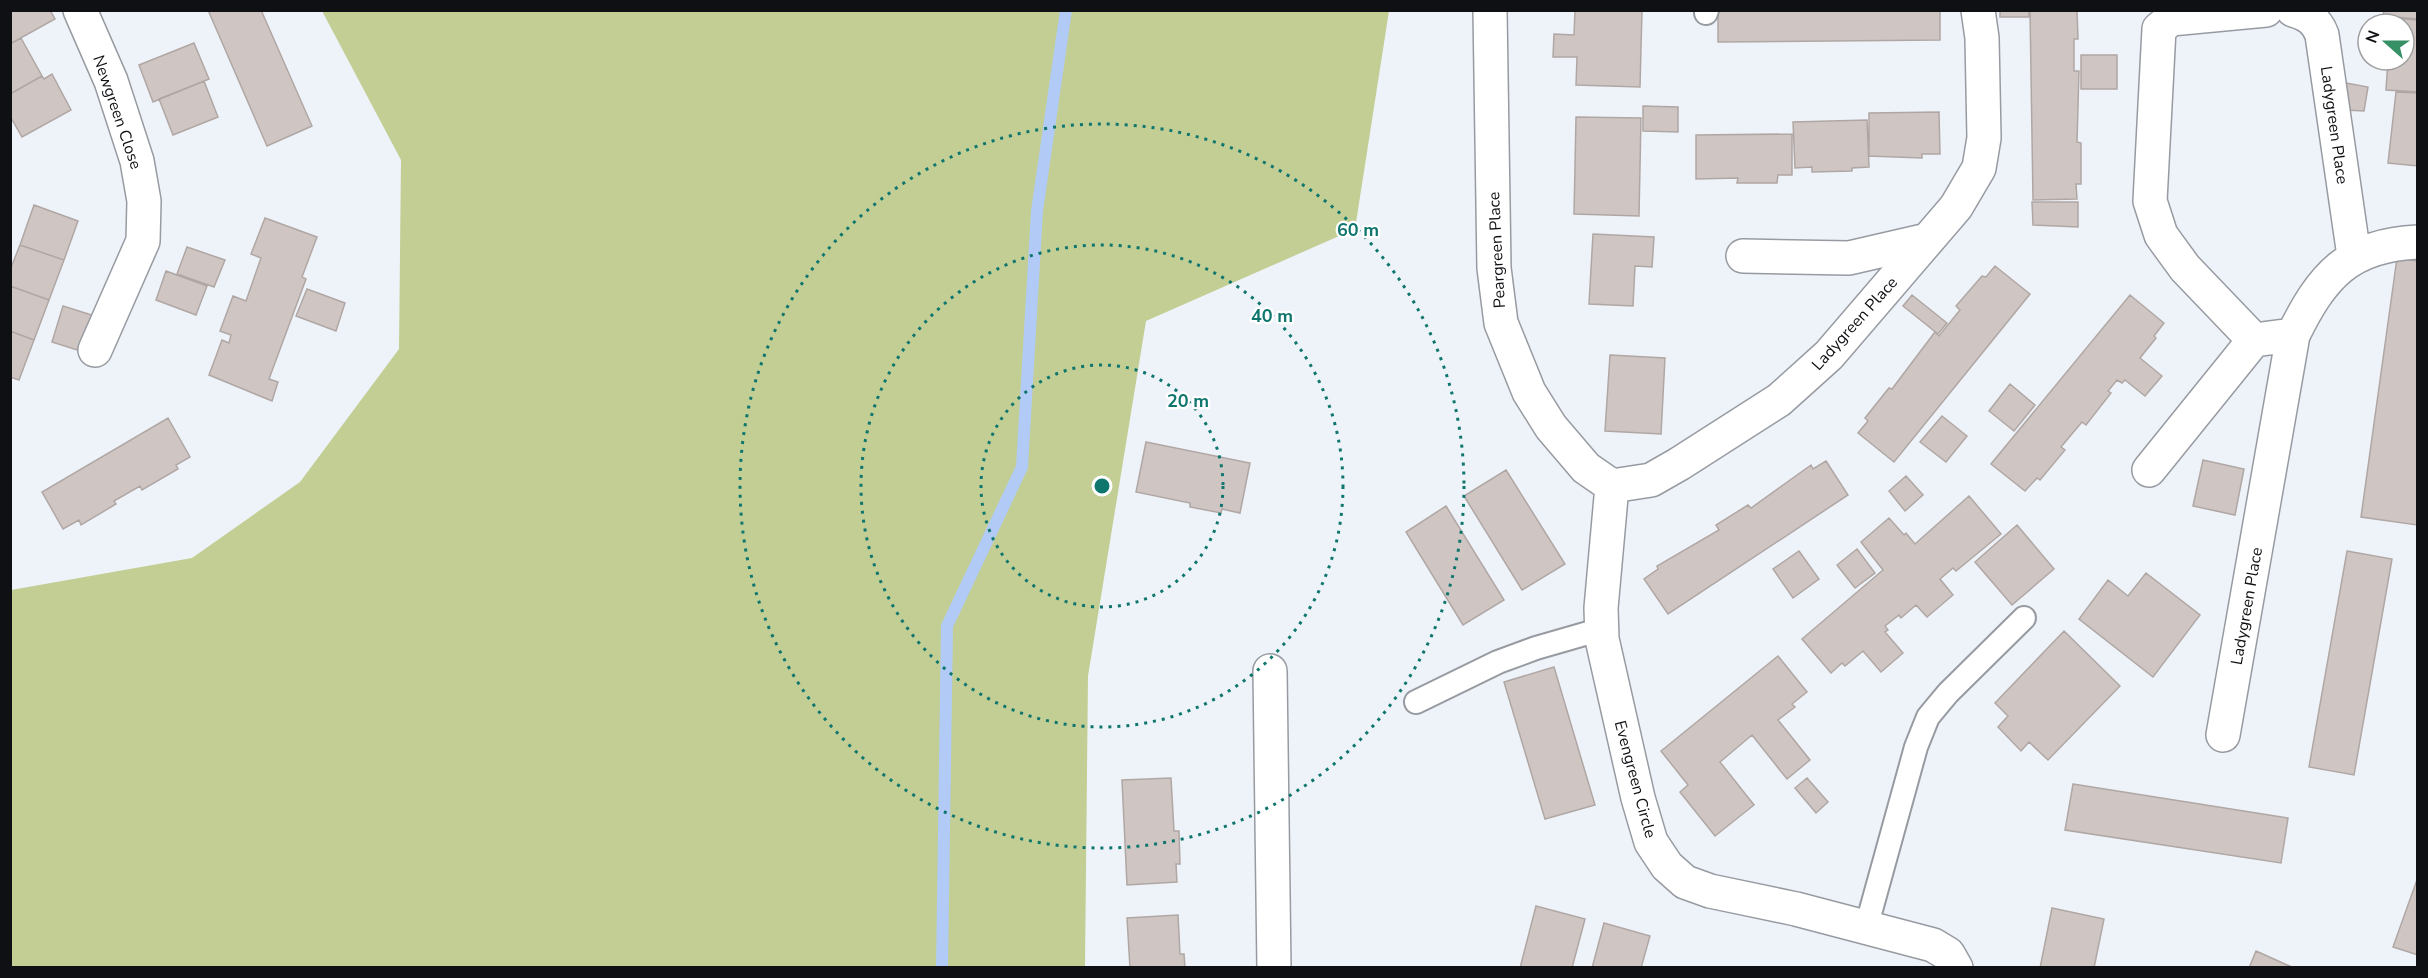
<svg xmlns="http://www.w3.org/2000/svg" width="2428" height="978" viewBox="0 0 2428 978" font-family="'Nunito Sans',sans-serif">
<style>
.green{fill:#c2ce94}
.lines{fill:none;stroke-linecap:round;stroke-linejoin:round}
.stream{stroke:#b1cbf6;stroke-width:12}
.building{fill:#cfc6c3;stroke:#b0a7a4;stroke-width:1.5}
.lane-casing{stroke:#979ba1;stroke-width:26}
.street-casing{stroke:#979ba1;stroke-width:36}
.lane{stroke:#fff;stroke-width:22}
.street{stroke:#fff;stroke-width:33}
.ring{fill:none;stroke:#0f766e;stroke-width:3;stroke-dasharray:3 6}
.labels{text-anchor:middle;stroke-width:4.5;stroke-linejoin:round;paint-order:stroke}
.street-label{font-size:16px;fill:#0f1013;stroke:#fff}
.centre{fill:#0f766e;stroke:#fff;stroke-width:3}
.ring-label{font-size:18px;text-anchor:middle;font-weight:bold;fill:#0f766e;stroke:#fff;stroke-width:4.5;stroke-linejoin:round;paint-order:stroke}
</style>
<rect width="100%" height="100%" fill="#eef3fa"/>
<!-- green -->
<path class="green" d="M322,11H1389L1355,229L1146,321L1088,676L1085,967H11V590L192,558L300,482L399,349L401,160Z"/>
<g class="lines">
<!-- stream -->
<path class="stream" d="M942,968L947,626L1022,467L1037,211L1066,10"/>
</g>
<!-- building -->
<path class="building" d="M10,10H50L55,19L10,44Z
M208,10H261L312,126L267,146Z
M1575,10H1642L1640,87L1576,85L1577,57H1553L1554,34L1574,35Z
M1718,10H1940V40L1718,42Z
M2000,10H2029V17H2000Z
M2030,10H2077L2078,39H2074V71H2079L2077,142L2081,143V184H2076L2077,199L2033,200Z
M2384,10H2418V19L2383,16Z
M2392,18L2418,20V92L2386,90L2388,60H2404V24H2391Z
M21,38L42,76L10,94V44Z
M194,43L209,79L153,102L139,65Z
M2081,55H2117V89H2081Z
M52,74L71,110L22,137L10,116V94L42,76L44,79Z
M204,81L218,117L173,135L159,99Z
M2346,83L2368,87L2364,111L2345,110Z
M2396,92L2418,93V166L2388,163Z
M1643,106L1678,107V132L1643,131Z
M1939,112L1940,154H1922V158L1869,156V113Z
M1576,117L1641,118L1639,216L1574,214Z
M1867,120L1869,167L1852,168V171L1812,172V167L1795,168L1793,122Z
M1792,134V175H1778L1777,183H1737L1738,178L1696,179V135Z
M2032,202H2078V227L2033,225Z
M34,205L78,221L64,260L20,245Z
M265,218L317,237L302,277L306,279L269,379L278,382L272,401L209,375L222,340L229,343L231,335L220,331L233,296L246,301L261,258L251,254Z
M1593,234L1654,237L1652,267L1635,266L1633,306L1589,304Z
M20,245L64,260L49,300L10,286V270Z
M187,247L225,260L214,287L177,274Z
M2397,258L2418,261L2417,525L2361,517Z
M1995,266L2030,294L1894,462L1858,433L1868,421L1865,418L1889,388L1892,389L1935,332L1939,336L1960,310L1956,306L1982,276L1986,277Z
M166,271L207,286L196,315L156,300Z
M10,286L49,300L34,340L10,331Z
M307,289L345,303L336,331L296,316Z
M1912,295L1947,323L1938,334L1903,306Z
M2130,295L2164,323L2154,336L2156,338L2140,358L2162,376L2145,396L2125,380L2122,383L2117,380L2108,391L2111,393L2086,425L2082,422L2061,447L2065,450L2040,480L2037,478L2025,491L1991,464Z
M63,306L98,317L87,353L52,342Z
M10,331L34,340L19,380L10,377Z
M1610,355L1665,358L1661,434L1605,431Z
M2010,384L2035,405L2014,431L1989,411Z
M1942,416L1967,436L1946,462L1920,442Z
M168,418L190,457L176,465L178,469L142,490L140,486L114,501L116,504L81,525L79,520L63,529L42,492Z
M1146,442L1250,463L1240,513L1222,509L1221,513L1190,507V503L1136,492Z
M2203,460L2244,469L2235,515L2193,506Z
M1826,461L1848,495L1668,614L1644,579L1658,569L1657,566L1719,530L1716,525L1748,505L1751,508L1811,465L1813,469Z
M1506,470L1565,564L1522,590L1464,496Z
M1906,476L1923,495L1905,511L1889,491Z
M1969,496L2001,534L1956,571L1953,568L1940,579L1953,595L1927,617L1916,605L1901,618L1899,615L1885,626L1888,630L1885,632L1903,653L1881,672L1863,651L1845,666L1842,663L1831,673L1802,639L1883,570L1861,542L1889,518L1904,535L1906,533L1915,544Z
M1446,506L1504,600L1463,625L1406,532Z
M2017,525L2054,569L2012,605L1975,562Z
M1857,549L1875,573L1855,588L1837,565Z
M1799,551L1819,579L1793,598L1773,569Z
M2347,551L2392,559L2354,775L2309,767Z
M2146,573L2200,615L2153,677L2079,619L2108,580L2128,596Z
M2064,631L2120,686L2048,760L2029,742L2021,751L1998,727L2008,716L1995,703Z
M1778,656L1807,692L1792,704L1795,707L1778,720L1810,760L1787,779L1752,735L1720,762L1754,805L1715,836L1680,792L1688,785L1661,751Z
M1554,667L1595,805L1545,819L1504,682Z
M1171,778L1174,831H1179L1180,864H1176L1177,882L1127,885L1122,780Z
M1807,778L1828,802L1816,813L1795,788Z
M2073,784L2288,818L2281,863L2065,830Z
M2418,877V955L2393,947Z
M1536,906L1585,919L1572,968H1520Z
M2052,908L2104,919L2094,968H2040Z
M1178,915L1180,954H1184L1185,968H1130L1127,918Z
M1604,923L1650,936L1641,968H1592Z
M2256,951L2294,968H2249Z"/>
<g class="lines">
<defs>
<path id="lane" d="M1706,13L1707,10
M1416,702L1498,662L1536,648L1602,629
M1866,928L1916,747L1928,717L1948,693L2024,618"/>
<path id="street" d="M80,10L111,81L137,161L144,201L143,241L95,350
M1490,10L1494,268L1501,323L1529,392L1551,427L1586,468L1612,486
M2293,10C2308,14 2317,21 2322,35L2354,256
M1743,256L1849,258L1927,240
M2254,340L2185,268L2161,235L2150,201L2159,29L2171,19L2266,10
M2149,470L2254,340L2293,335C2322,276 2348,245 2418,242
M1612,486L1601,608L1602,639L1638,798L1651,842L1667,866L1685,882L1710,891L1796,909L1933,945L1948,954L1956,968
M1612,486L1651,480L1679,464L1779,400L1829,355L1956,207L1979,168L1984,138L1982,38L1978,10
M1270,671L1274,968
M2223,735L2293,335"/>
</defs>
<!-- lane casing -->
<use href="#lane" class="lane-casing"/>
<!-- street casing -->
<use href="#street" class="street-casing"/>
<!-- lane -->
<use href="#lane" class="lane"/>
<!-- street -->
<use href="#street" class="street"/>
</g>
<!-- distance rings -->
<g class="ring">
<circle cx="1102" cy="486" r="121"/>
<circle cx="1102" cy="486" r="241"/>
<circle cx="1102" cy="486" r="362"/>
</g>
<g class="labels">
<!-- street labels -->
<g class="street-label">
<text transform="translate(118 112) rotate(71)" y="6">Newgreen Close</text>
<text transform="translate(2335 125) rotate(82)" y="6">Ladygreen Place</text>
<text transform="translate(1496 250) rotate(-93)" y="6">Peargreen Place</text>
<text transform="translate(1854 323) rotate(-48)" y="6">Ladygreen Place</text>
<text transform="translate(2246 606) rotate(-80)" y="6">Ladygreen Place</text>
<text transform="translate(1636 779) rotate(75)" y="6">Evengreen Circle</text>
</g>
</g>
<circle cx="1102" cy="486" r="9" class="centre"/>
<g class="ring-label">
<text x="1358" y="236">60 m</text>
<text x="1272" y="322">40 m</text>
<text x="1188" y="407">20 m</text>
</g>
<!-- border -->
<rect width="2428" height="978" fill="none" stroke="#0f1013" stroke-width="24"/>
<!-- north arrow -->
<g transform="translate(2386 42) rotate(291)"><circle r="28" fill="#ffffff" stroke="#9f9fa1" stroke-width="1.5"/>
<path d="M0-4.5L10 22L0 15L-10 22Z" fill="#369066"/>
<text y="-9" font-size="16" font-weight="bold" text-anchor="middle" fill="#0f1013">N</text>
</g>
</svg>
